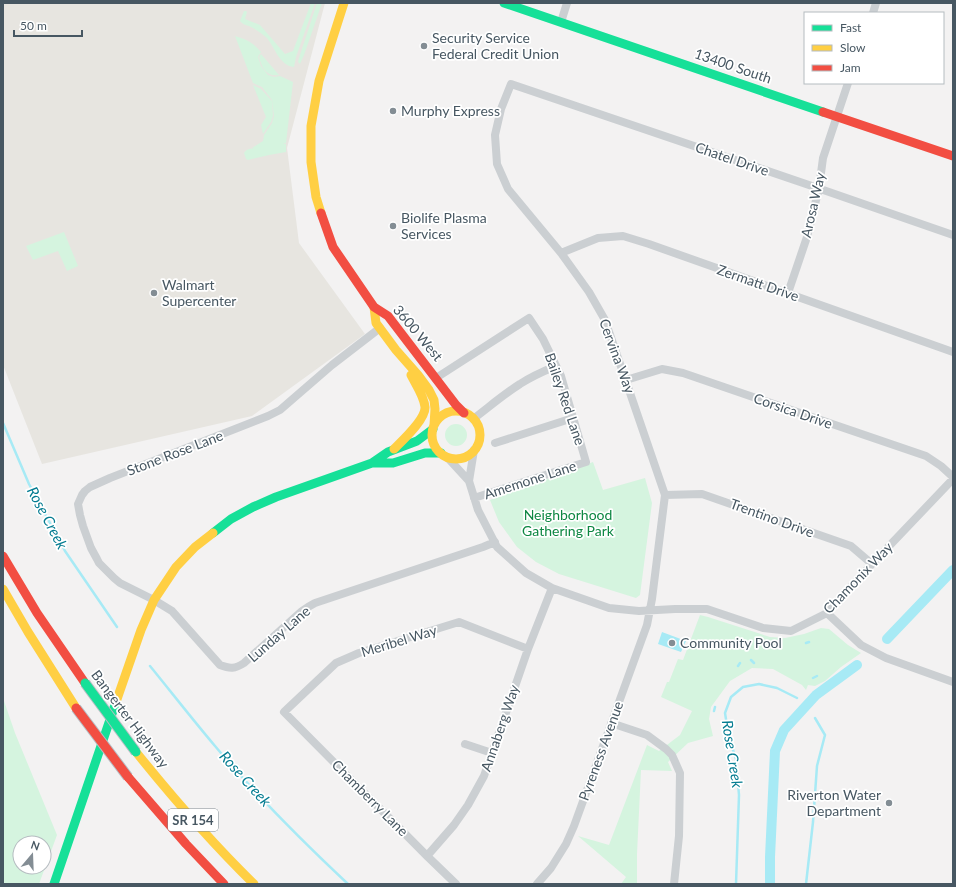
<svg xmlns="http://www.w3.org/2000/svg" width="956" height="887" viewBox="0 0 956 887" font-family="Lato,sans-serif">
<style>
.commercial{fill:#e7e5e0}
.green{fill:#d5f4df;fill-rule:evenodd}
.water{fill:#a7eaf5}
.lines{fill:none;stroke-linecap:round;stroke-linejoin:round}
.stream{stroke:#a7eaf5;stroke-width:2.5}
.canal{stroke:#a7eaf5;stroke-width:10}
.street{stroke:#cbcfd2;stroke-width:8}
.fast{stroke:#16e098;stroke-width:9}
.slow{stroke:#ffcf43;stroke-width:9}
.jam{stroke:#f24e42;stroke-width:9}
.fast-bridge-casing{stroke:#b6bdc3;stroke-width:11;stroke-linecap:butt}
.jam-bridge-casing{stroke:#b6bdc3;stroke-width:11;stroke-linecap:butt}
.fast-bridge{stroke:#16e098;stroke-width:9}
.jam-bridge{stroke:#f24e42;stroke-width:9}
.poi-dot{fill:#838d94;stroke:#fff;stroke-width:1.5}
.labels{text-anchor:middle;stroke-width:3.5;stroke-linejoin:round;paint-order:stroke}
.shield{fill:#fff;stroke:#7e8991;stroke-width:1}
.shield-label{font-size:13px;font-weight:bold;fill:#475762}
.poi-label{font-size:14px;fill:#475762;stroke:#fff;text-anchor:start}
.street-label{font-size:14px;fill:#475762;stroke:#fff}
.park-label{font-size:14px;fill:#0d8742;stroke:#fff}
.water-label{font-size:15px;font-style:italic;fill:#047c91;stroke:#fff}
</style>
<rect width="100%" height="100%" fill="#f3f2f2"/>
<!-- commercial -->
<path class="commercial" d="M3,3H325L287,148L299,243L365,334L252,416L42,464L3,365Z"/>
<!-- green -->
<path class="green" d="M311,3H315L296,57L294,67C280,66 275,48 267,38C262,34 257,30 251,27C247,25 243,25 240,21L244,11H246L247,12L245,19L260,25L285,54L293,51Z
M317,3H322L304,55L300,64L298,62L299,58Z
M235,36C248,40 252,42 261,52L258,57L261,66L268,75L274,77L280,76L293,82L286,143L283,144H286V152L269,155L248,160L246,159L244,153C247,148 252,148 257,149L252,148L263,141L264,135L272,123L274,116L272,100L262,87L253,83Z
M261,54L279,75C266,77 262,68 259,57Z
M253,85L261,89L272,101L273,116L271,122L263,134L261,125L266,117Z
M64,232L78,266L67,271L58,251L33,260L26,246Z
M445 435a11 11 0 1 1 22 0a11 11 0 1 1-22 0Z
M593,462L603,490L645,478L652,503L640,595L636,598L559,574L536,562L517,547L499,522L490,500Z
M700,615L708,617L770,637L785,638L804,634L821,628L829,629L848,645L861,653L841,667L825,681L815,686L808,685L806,690L802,685L773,669L752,668L730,681L711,707L709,719L713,736L688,743L668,762L672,771L641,770L637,854V883L621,884L626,877L578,836L609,845L647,745L659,751L680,735L692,711L661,697L667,682H669L678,659L683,660Z
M3,698L15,733L57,835L39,884H3ZM20,843H44V867H20Z"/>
<!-- water -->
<path class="water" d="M662,632L686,641L681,652L658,644Z"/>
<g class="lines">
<!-- stream -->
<path class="stream" d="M3,423L29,484L65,551L117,627
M806,643L809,642
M751,660L754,663
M150,666C172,693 193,720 215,746C256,795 301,840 348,884
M738,666L740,663
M813,678L817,676
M714,711L715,707
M736,884L739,795L736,759L729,738L725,713L731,697L743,687L759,684L777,688L797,698
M806,884L813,822L817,766L825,735L815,718"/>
<!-- canal -->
<path class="canal" d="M887,639L953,570
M770,884V857L775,751L784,730L816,695L857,665"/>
<!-- street -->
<path class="street" d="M873,13L876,3
M561,22L567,3
M561,253L598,238L623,236L649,244L953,352
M788,293L807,237L819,188L823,158L848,83
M380,328L332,365L280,410L268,416L110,478L90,487L85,491L82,495L78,504L80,515L83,526L91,548L97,559L99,563L114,578L120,583L154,600L172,611L220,665C230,669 235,669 244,663L302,611L308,607L315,603L483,547L495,542
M436,378L529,318L543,339L561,376L586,462L474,498
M626,380L662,369L683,373L926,456L941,466L953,477
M473,419C489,407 504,394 520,384C532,376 544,371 556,366
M495,443L573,418
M447,457L469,481L478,510L497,547L526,573L552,588L609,608L639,611L675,609H707L763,628L791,631L827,613L872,564L953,479
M469,481L474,450
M665,495L702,494L851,546L872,564
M827,613L861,645L886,658L953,682
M611,723L647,735L666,749L672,755L680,773L679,836L674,884
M465,744L492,753
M427,856L454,825L468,805L484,776L528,649L552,588
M456,884L427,856L284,712L336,663L359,653L459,622L528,649
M537,884L551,868L566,844L574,826L647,625L652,599L665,495L605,320L589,292L561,253L508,189L497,164L495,135L501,109L511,84L806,184L953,235"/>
<!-- fast -->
<path class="fast" d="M504,3L823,112
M372,463H393L425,453H441
M213,533L231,519L253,507L276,497L372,463L388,452L417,441L433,429
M54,884L116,702"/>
<!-- slow -->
<path class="slow" d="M321,213L316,197L311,162V126L319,81L344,3
M374,307L376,323L396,350L418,375L429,390L434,400L435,409L434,425
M432 435a24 24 0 1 1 48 0a24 24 0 1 1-48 0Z
M394,449C403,440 426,419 425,407C424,396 416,385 411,375
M3,589L28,632L76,708
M116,702L141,630L154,600L176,567L195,547L213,533
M136,752C173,798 212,843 254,884"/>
<!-- jam -->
<path class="jam" d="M823,112L953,156
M321,213L333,247L374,307L388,316L456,405L464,413
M3,556L37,613L85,683
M128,777L186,844L224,884"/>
<defs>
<path id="fast-bridge" d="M85,683L136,752"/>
<path id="jam-bridge" d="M76,708L128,777"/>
</defs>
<!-- fast-bridge casing -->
<use href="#fast-bridge" class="fast-bridge-casing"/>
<!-- jam-bridge casing -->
<use href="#jam-bridge" class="jam-bridge-casing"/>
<!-- fast-bridge -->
<use href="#fast-bridge" class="fast-bridge"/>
<!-- jam-bridge -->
<use href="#jam-bridge" class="jam-bridge"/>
</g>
<!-- markers -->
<g class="poi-dot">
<circle cx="424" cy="46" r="4"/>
<circle cx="393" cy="111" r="4"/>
<circle cx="393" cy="226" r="4"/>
<circle cx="154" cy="293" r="4"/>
<circle cx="672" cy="643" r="4"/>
<circle cx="889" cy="803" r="4"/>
</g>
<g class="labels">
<!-- shield labels -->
<rect class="shield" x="168" y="809" width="50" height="22" rx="3"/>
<g class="shield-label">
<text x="193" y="825">SR 154</text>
</g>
<!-- poi labels -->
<g class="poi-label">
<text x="432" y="43">Security Service<tspan x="432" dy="16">Federal Credit Union</tspan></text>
<text x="401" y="116">Murphy Express</text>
<text x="401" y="223">Biolife Plasma<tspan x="401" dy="16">Services</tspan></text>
<text x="162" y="290">Walmart<tspan x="162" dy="16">Supercenter</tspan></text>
<text x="680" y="648">Community Pool</text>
<text x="881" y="800" text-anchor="end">Riverton Water<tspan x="881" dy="16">Department</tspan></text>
</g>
<!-- street labels -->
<g class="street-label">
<text transform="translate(733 66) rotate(19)" y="5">13400 South</text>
<text transform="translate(732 159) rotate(19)" y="5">Chatel Drive</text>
<text transform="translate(813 205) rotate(-77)" y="5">Arosa Way</text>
<text transform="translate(758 283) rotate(19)" y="5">Zermatt Drive</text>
<text transform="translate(418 333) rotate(50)" y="5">3600 West</text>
<text transform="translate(617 356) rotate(70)" y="5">Cervina Way</text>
<text transform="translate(565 399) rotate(71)" y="5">Bailey Red Lane</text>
<text transform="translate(793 411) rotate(19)" y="5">Corsica Drive</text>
<text transform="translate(175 453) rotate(-21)" y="5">Stone Rose Lane</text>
<text transform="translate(530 480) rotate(-18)" y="5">Amemone Lane</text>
<text transform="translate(772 518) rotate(20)" y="5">Trentino Drive</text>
<text transform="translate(858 578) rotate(-46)" y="5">Chamonix Way</text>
<text transform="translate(279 634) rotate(-41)" y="5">Lunday Lane</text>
<text transform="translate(399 641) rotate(-17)" y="5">Meribel Way</text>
<text transform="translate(130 719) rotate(53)" y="5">Bangerter Highway</text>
<text transform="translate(500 728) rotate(-71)" y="5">Annaberg Way</text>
<text transform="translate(601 751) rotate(-70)" y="5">Pyreness Avenue</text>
<text transform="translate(370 798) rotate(45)" y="5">Chamberry Lane</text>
</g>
<!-- park labels -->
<g class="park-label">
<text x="568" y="520">Neighborhood<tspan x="568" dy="16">Gathering Park</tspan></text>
</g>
<!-- water labels -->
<g class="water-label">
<text transform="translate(47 518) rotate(62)" y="5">Rose Creek</text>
<text transform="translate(732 754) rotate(81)" y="5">Rose Creek</text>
<text transform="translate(245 779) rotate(48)" y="5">Rose Creek</text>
</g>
</g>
<!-- border -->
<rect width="956" height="887" fill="none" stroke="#475762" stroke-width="8"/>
<!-- legend -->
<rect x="804" y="12" width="140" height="72" fill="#ffffff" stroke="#b5bcc0"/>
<rect x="812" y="25" width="20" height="6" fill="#16e098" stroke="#b5bcc0"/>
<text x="840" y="32" font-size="12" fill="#475762">Fast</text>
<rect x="812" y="45" width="20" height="6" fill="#ffcf43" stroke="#b5bcc0"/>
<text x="840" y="52" font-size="12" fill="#475762">Slow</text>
<rect x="812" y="65" width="20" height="6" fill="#f24e42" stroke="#b5bcc0"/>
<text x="840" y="72" font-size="12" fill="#475762">Jam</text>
<!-- north arrow -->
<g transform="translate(32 855) rotate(19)"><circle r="19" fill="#ffffff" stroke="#b5bcc0"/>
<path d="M0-3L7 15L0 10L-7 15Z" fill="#838d94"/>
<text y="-6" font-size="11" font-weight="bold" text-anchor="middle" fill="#475762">N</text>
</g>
<!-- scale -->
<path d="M14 30v6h68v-6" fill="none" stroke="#475762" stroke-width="2"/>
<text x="20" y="30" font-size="12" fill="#475762" stroke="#ffffff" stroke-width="3" paint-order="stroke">50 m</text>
</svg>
